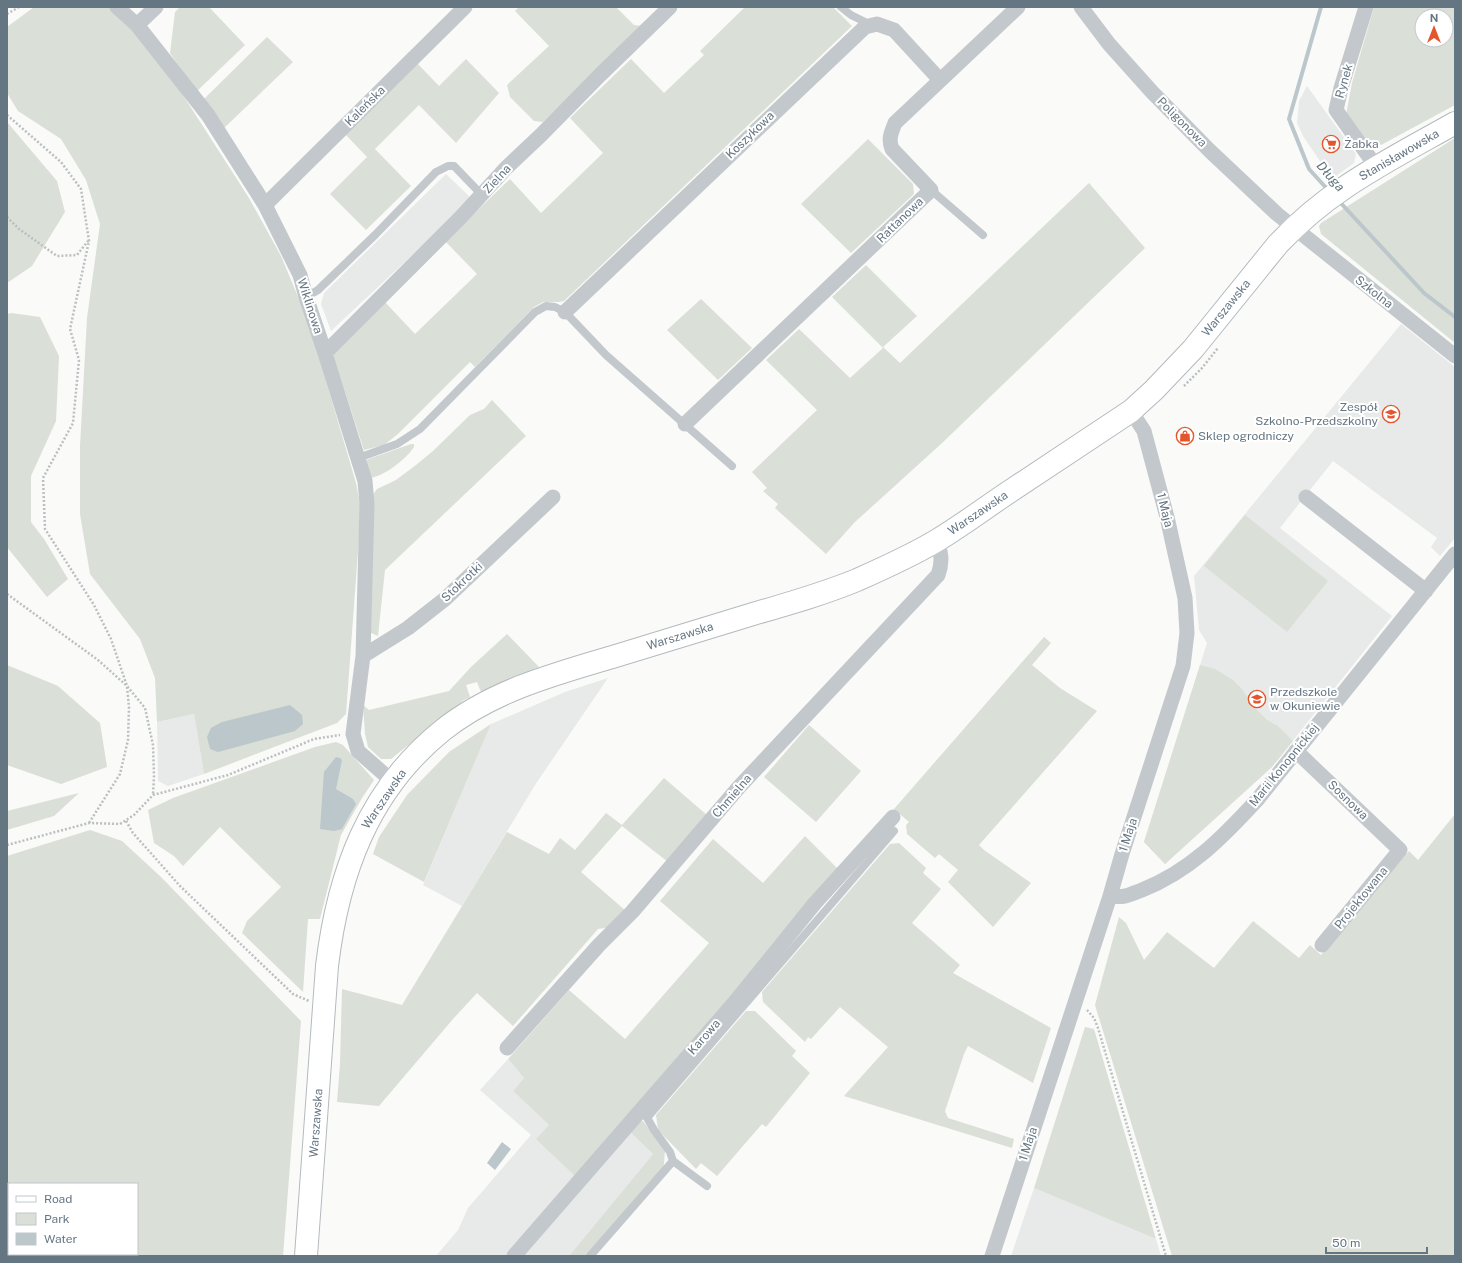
<svg xmlns="http://www.w3.org/2000/svg" width="1462" height="1263" viewBox="0 0 1462 1263" font-family="'Public Sans',sans-serif">
<style>
.built{fill:#e8e9e9}
.green{fill:#dadfd7;fill-rule:evenodd}
.water{fill:#bbc7cb}
.lines{fill:none;stroke-linecap:round;stroke-linejoin:round}
.stream{stroke:#bbc7cb;stroke-width:4}
.secondary-casing{stroke:#b3babf;stroke-width:24}
.path{stroke:#bbbfc2;stroke-width:2.5;stroke-dasharray:2 2;stroke-linecap:butt}
.lane{stroke:#c3c8cc;stroke-width:8}
.street{stroke:#c3c8cc;stroke-width:15}
.secondary{stroke:#fff;stroke-width:22}
.labels{text-anchor:middle;stroke-width:4;stroke-linejoin:round;paint-order:stroke}
.street-label{font-size:12px;fill:#657683;stroke:#fff}
.poi-label{font-size:12px;fill:#657683;stroke:#fff;text-anchor:start}
.water-label{font-size:13px;font-style:italic;fill:#60757c;stroke:#fff}
</style>
<rect width="100%" height="100%" fill="#fafaf8"/>
<!-- built -->
<path class="built" d="M1307,86L1356,154L1354,163L1332,179L1303,136L1297,123L1299,101Z
M446,174L472,199L331,331L321,304L324,293Z
M1401,324L1455,367V538L1440,556L1431,547L1437,538L1333,461L1280,528L1392,616L1272,767L1165,864L1144,842L1207,643L1199,630L1194,576Z
M608,678L535,785L462,906L423,885L491,724L565,692Z
M194,714L204,774L168,786L158,781L157,722Z
M508,1059L524,1078L513,1091L549,1125L537,1139L576,1177L508,1256H436L458,1230L468,1208L531,1135L480,1090Z
M628,1130L653,1154L569,1256H520Z
M1034,1188L1156,1239L1161,1256H1011Z"/>
<!-- green -->
<path class="green" d="M34,7H110L127,23L179,89L249,198L281,256L309,323L356,483L361,510L346,714L337,723L204,774L194,714L157,722L155,678L140,639L90,574L80,514V446L87,318L100,224L86,180L61,139L18,111L7,93V27Z
M180,7H209L245,45L196,92L170,53L175,12Z
M519,7H616L634,25L643,26L543,122L534,121L510,97L507,85L549,46L515,11Z
M745,7H833L852,26L564,301L559,302H543L534,307L475,367L470,362L398,434L384,445L364,450L334,358V351L383,300L415,334L477,274L445,241L510,179L541,213L603,153L570,118L631,59L664,93L704,55L700,51Z
M1374,7H1455V105L1381,145L1374,140L1368,145L1346,115L1352,83ZM1422,16H1446V40H1422Z
M267,37L293,62L224,128L203,100Z
M466,59L499,93L456,143L419,105L375,149L411,186L366,230L330,194L367,157L345,134L416,62L439,86Z
M7,122L57,181L65,212L32,266L7,283Z
M1455,138V343L1321,234L1319,226L1321,223Z
M868,139L913,184L914,194L851,253L801,204Z
M1089,183L1145,248L941,444L855,522L826,554L775,508L778,504L763,491L767,488L752,472L817,410L766,360L799,329L850,378L883,348L832,297L866,265L917,316L883,347L900,363Z
M701,299L752,348L718,380L667,330Z
M11,313L40,317L59,356L56,421L31,476V522L44,539L68,579L47,597L7,547V314Z
M492,400L526,436L385,570L378,636L369,632L372,496L377,489L396,480L416,465L433,451L470,415L484,409Z
M411,444H414V447C406,459 385,476 370,478L366,460Z
M1245,515L1328,581L1287,632L1204,566Z
M507,634L539,667L481,692L477,682L466,685L470,697L464,700L391,759H381L368,747L365,734L363,705L369,710L449,691L471,667Z
M1044,637L1051,643L1032,665L1060,688L1097,711L979,845L984,850L1031,883L993,927L948,882L958,870L939,854L935,858L907,834L906,825L909,822L894,809Z
M7,665L58,686L100,723L107,767L61,784L7,765Z
M1200,665L1215,669L1233,680L1241,688L1256,709L1267,720L1278,726L1293,741L1272,767L1165,864L1144,842Z
M491,724L424,882L373,854L379,837L407,795L449,752Z
M809,725L861,771L816,822L764,777Z
M336,742L343,745L374,780L362,798L341,835L320,919H308L303,992L242,933L247,921L281,887L220,827L183,866L174,856L154,843L148,810L173,798L315,747Z
M664,778L708,816L668,862L622,826L581,872L626,911L612,927L598,929L513,1026L477,993L453,1019L379,1106L337,1102L340,1064L342,989L402,1005L507,832L549,854L560,838L575,850L606,813L622,825Z
M79,793L54,816L7,830V811Z
M1455,814V1256H1172L1095,1005L1119,917L1126,923L1144,960L1167,932L1214,968L1253,921L1299,958L1310,945L1321,955L1409,851L1418,860Z
M90,830L122,841L161,877L301,1021L283,1256H7V856ZM9,1184H137V1254H9Z
M805,836L840,871L576,1177L536,1139L549,1125L513,1091L524,1078L508,1059L569,990L625,1039L709,943L660,901L713,839L763,883Z
M899,843L926,868L923,873L941,889L912,923L960,965L953,973L1051,1028L1033,1083L968,1046L964,1054L945,1111L948,1118L1014,1139L1012,1148L844,1096L888,1047L840,1007L811,1039L808,1037L805,1042L763,1002L762,992L890,844Z
M746,1011H755L796,1051L792,1056L810,1073L766,1127L762,1124L717,1176L701,1163L696,1169L658,1130L656,1115Z
M1085,1027L1094,1029L1156,1239L1034,1188Z
M643,1121L665,1150L664,1164L663,1168L585,1256H569L653,1154L628,1130L635,1122Z"/>
<!-- water -->
<path class="water" d="M290,705L302,715L303,724L295,731L218,752L210,749L207,737L211,728L222,722Z
M336,757L340,758L342,760L336,789L353,799L356,804L342,829L334,831L320,829L324,772Z
M502,1142L511,1149L495,1170L487,1163Z"/>
<g class="lines">
<!-- stream -->
<path class="stream" d="M1321,7L1289,119L1309,169L1329,191
M1338,200L1424,293L1455,317"/>
<defs>
<path id="secondary" d="M306,1256L327,966C338,874 368,790 443,730C493,690 558,673 619,655C664,641 708,628 753,614C788,604 823,594 857,580C884,568 911,556 936,541C961,526 985,508 1009,492C1050,465 1090,438 1131,411L1154,390L1193,349L1278,244C1298,223 1320,204 1344,188C1379,164 1418,144 1455,123"/>
</defs>
<!-- secondary casing -->
<use href="#secondary" class="secondary-casing"/>
<!-- path -->
<path class="path" d="M7,14L19,7
M7,115L61,162L81,189L89,241L70,329L79,360L73,423L43,478L45,529L94,605L111,639L127,686L129,707L128,740L120,774L89,823
M7,217L19,229L57,256L77,255L88,241
M1184,386L1202,368L1218,348
M7,594L98,660L127,686L145,708L153,745L154,776L153,795
M126,821L133,833L180,886L293,994L309,1001
M7,845L89,823L120,824L134,815L153,795L228,775L314,739L340,735
M1087,1010L1094,1018L1098,1028L1166,1256"/>
<!-- lane -->
<path class="lane" d="M841,7L851,15L871,25
M931,190L983,235
M306,297L318,290L375,235L436,172L448,166H454L482,195
M358,458L397,444L420,429L535,312L546,306L555,307L565,312L606,355L732,466
M645,1114L654,1130L670,1152L673,1161L707,1186
M647,1118L894,831
M590,1256L673,1161"/>
<!-- street -->
<path class="street" d="M117,7L137,25L208,115L265,205L300,275L306,297L325,353L365,481L367,504L363,656L353,734L358,751L393,782
M1081,7L1109,44L1152,92L1210,151L1277,214L1455,356
M1366,7L1341,88L1336,110L1377,168
M137,25L156,7
M265,205L465,7
M565,312L865,27L877,24L894,30L940,80
M325,353L461,217L506,168L541,135L600,75L670,7
M685,424L931,190L892,149C888,139 891,133 895,123L1018,7
M1306,497L1426,591
M363,656L408,628L445,599L553,497
M1296,751L1400,850L1322,945
M1110,896C1125,898 1129,895 1142,890C1190,871 1223,837 1257,800L1455,554
M507,1048L599,945L632,912L739,787L938,575C943,562 941,553 937,540
M514,1256L735,1002L815,903L893,817
M992,1256L1110,896L1122,854L1183,666L1187,633L1185,598L1167,517L1144,431L1131,411"/>
<!-- secondary -->
<use href="#secondary" class="secondary"/>
</g>
<!-- icons -->
<defs>
<symbol id="supermarket-ring" viewBox="-11 -11 22 22"><circle r="9.5" fill="#fff" stroke="#e4572e" stroke-width="1.5"/><path d="M-6-5.5h2.5l.6 2H6L4.5 2H-2.5L-4.4-4H-6ZM-1.5 3.2a1.3 1.3 0 1 0 .1 0ZM3 3.2a1.3 1.3 0 1 0 .1 0Z" fill="#e4572e"/></symbol>
<symbol id="school-ring" viewBox="-11 -11 22 22"><circle r="9.5" fill="#fff" stroke="#e4572e" stroke-width="1.5"/><path d="M0-5L7-2L0 1L-7-2ZM-4 1L0 2.5L4 1V4Q0 6-4 4Z" fill="#e4572e"/></symbol>
<symbol id="shop-ring" viewBox="-11 -11 22 22"><circle r="9.5" fill="#fff" stroke="#e4572e" stroke-width="1.5"/><path d="M-5-2.5h2.3a2.7 3.5 0 0 1 5.4 0H5L5.5 6h-11ZM-1.5-2.5h3a1.5 2.3 0 0 0-3 0Z" fill="#e4572e"/></symbol>
</defs>
<g fill-rule="evenodd">
<use href="#supermarket-ring" x="1321" y="134" width="20" height="20"/>
<use href="#school-ring" x="1381" y="404" width="20" height="20"/>
<use href="#shop-ring" x="1175" y="426" width="20" height="20"/>
<use href="#school-ring" x="1247" y="689" width="20" height="20"/>
</g>
<g class="labels">
<!-- street labels -->
<g class="street-label">
<text transform="translate(1344 81) rotate(-74)" y="4">Rynek</text>
<text transform="translate(365 106) rotate(-45)" y="4">Kaleńska</text>
<text transform="translate(1182 122) rotate(45)" y="4">Poligonowa</text>
<text transform="translate(750 135) rotate(-44)" y="4">Koszykowa</text>
<text transform="translate(1399 155) rotate(-30)" y="4">Stanisławowska</text>
<text transform="translate(497 179) rotate(-47)" y="4">Zielna</text>
<text transform="translate(900 220) rotate(-44)" y="4">Rattanowa</text>
<text transform="translate(1374 292) rotate(38)" y="4">Szkolna</text>
<text transform="translate(310 306) rotate(72)" y="4">Wiklinowa</text>
<text transform="translate(1226 308) rotate(-51)" y="4">Warszawska</text>
<text transform="translate(1165 510) rotate(76)" y="4">1 Maja</text>
<text transform="translate(978 513) rotate(-34)" y="4">Warszawska</text>
<text transform="translate(462 582) rotate(-43)" y="4">Stokrotki</text>
<text transform="translate(680 636) rotate(-17)" y="4">Warszawska</text>
<text transform="translate(1284 765) rotate(-51)" y="4">Marii Konopnickiej</text>
<text transform="translate(732 796) rotate(-49)" y="4">Chmielna</text>
<text transform="translate(384 799) rotate(-56)" y="4">Warszawska</text>
<text transform="translate(1348 800) rotate(44)" y="4">Sosnowa</text>
<text transform="translate(1128 835) rotate(-72)" y="4">1 Maja</text>
<text transform="translate(1361 898) rotate(-51)" y="4">Projektowana</text>
<text transform="translate(704 1037) rotate(-49)" y="4">Karowa</text>
<text transform="translate(316 1123) rotate(-86)" y="4">Warszawska</text>
<text transform="translate(1028 1144) rotate(-72)" y="4">1 Maja</text>
</g>
<!-- poi labels -->
<g class="poi-label">
<text x="1344" y="148">Żabka</text>
<text x="1378" y="411" text-anchor="end">Zespół<tspan x="1378" dy="14">Szkolno-Przedszkolny</tspan></text>
<text x="1198" y="440">Sklep ogrodniczy</text>
<text x="1270" y="696">Przedszkole<tspan x="1270" dy="14">w Okuniewie</tspan></text>
</g>
<!-- water labels -->
<g class="water-label">
<text transform="translate(1331 176) rotate(49)" y="5">Długa</text>
</g>
</g>
<!-- border -->
<rect width="1462" height="1263" fill="none" stroke="#657683" stroke-width="16"/>
<!-- legend -->
<rect x="8" y="1183" width="130" height="72" fill="#ffffff" stroke="#c1c8cd"/>
<rect x="16" y="1196" width="20" height="6" fill="#ffffff" stroke="#c1c8cd"/>
<text x="44" y="1203" font-size="12" fill="#657683">Road</text>
<rect x="16" y="1213" width="20" height="12" fill="#dadfd7" stroke="#c1c8cd"/>
<text x="44" y="1223" font-size="12" fill="#657683">Park</text>
<rect x="16" y="1233" width="20" height="12" fill="#bbc7cb" stroke="#c1c8cd"/>
<text x="44" y="1243" font-size="12" fill="#657683">Water</text>
<!-- north arrow -->
<g transform="translate(1434 28)"><circle r="19" fill="#ffffff" stroke="#c1c8cd"/>
<path d="M0-3L7 15L0 10L-7 15Z" fill="#e4572e"/>
<text y="-6" font-size="11" font-weight="bold" text-anchor="middle" fill="#657683">N</text>
</g>
<!-- scale -->
<path d="M1326 1247v6h101v-6" fill="none" stroke="#657683" stroke-width="2"/>
<text x="1332" y="1247" font-size="12" fill="#657683" stroke="#ffffff" stroke-width="3" paint-order="stroke">50 m</text>
</svg>
